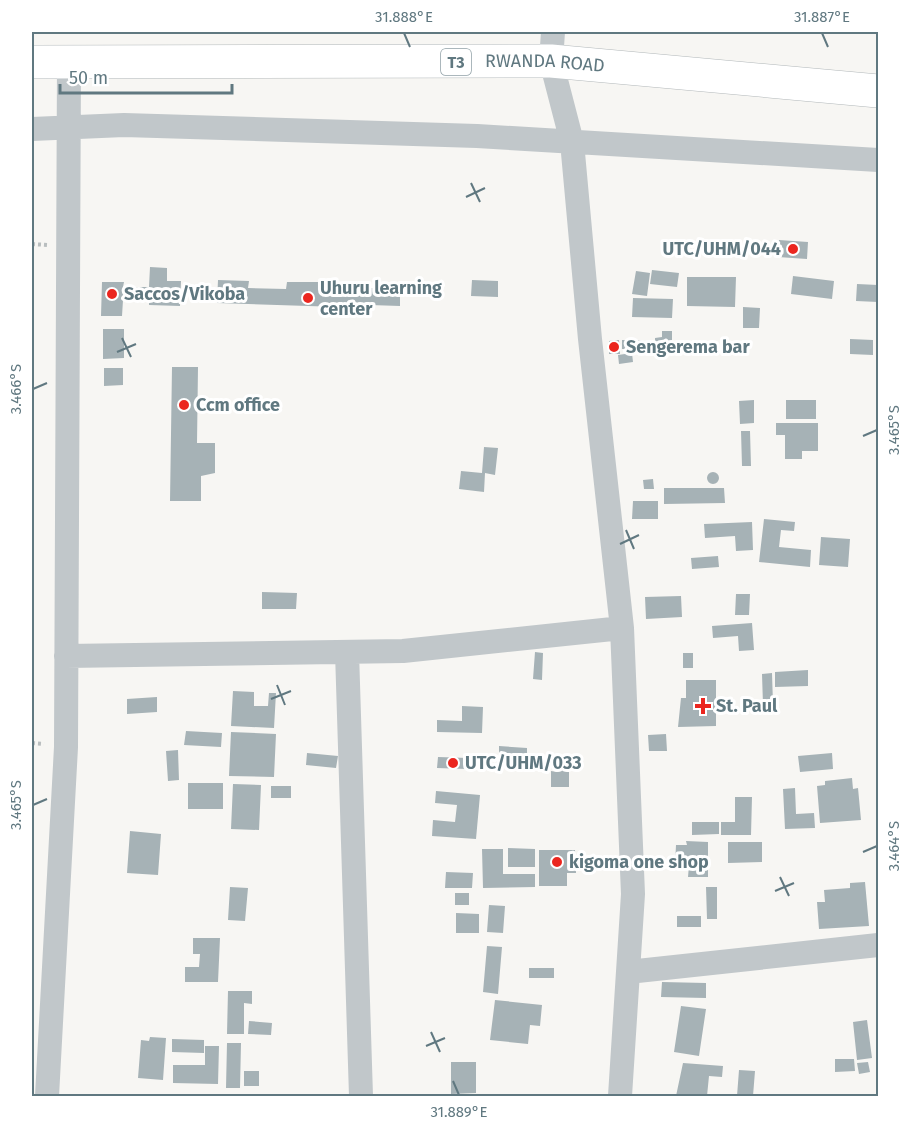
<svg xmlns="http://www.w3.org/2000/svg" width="910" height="1128" viewBox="0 0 910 1128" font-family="'Fira Sans',sans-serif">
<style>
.building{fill:#a6b2b6}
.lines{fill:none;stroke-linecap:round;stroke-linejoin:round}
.highway-casing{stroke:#b2b8ba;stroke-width:34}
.path{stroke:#b9bebf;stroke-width:4;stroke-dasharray:3 3;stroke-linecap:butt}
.street{stroke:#c1c7ca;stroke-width:24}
.highway{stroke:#fff;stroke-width:33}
.ticks{fill:none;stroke:#607880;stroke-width:2}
.poi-dot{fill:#eb261f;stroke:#fff;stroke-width:2}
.labels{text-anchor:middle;stroke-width:6;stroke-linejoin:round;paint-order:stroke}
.shield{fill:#fff;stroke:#90a0a6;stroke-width:1.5}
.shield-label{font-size:16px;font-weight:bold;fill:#607880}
.street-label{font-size:18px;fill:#607880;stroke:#fff}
.poi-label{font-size:18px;font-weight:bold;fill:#607880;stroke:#fff;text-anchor:start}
.neatline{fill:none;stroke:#607880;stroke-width:2}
.ticks-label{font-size:15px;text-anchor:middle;fill:#607880}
</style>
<rect width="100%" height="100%" fill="#f7f6f3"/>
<!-- building -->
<path class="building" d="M779,240L808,242L807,259L778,257Z
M150,267L167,268V281H181L180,306L149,305V301L123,300L122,316H101L102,282H124L123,287H149Z
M652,270L679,273L677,287L650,284Z
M636,271L650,273L647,296L632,294Z
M793,276L834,281L832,299L791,294Z
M687,277H736L735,307L687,306Z
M218,280L249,281L248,288L286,289L287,282H330L329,290L355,291V282H371V288L400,289V306L370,305V308L217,303Z
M472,280L498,281V297L471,296Z
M857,284L878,285V302L856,301Z
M633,298L673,299L672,318L632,317Z
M743,307L760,308L759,328H743Z
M103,329H124V358L103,359Z
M662,331H672V345H655V338L662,337Z
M850,339L873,340V355L850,354Z
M619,340L620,354H609V341Z
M622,340H642V349H622Z
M632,353L633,362L619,364L618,355Z
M172,367H198L197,443H215V473L201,476V501H170Z
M104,368H123V385L104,386Z
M754,400V423L740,424L739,401Z
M786,400H816V419H786Z
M776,423H818V451H802V459H785V435H776Z
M741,431H750L751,466H742Z
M484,447L498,448L495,475L485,473L484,492L459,489L461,471L482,473Z
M707 478a6 6 0 1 1 12 0a6 6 0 1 1-12 0Z
M653,479L654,489H644L643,480Z
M664,488H724L725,503L664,504Z
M633,501H658V519H632Z
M764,519L795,522L794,531L781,530L779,547L811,550L810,567L759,562Z
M752,522L753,550L736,551L735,536L705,538L704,524Z
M821,537L850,539L848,567L819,565Z
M718,556L719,567L692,569L691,558Z
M262,592L297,593L296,609H262Z
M736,594H750L749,615H735Z
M681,596L682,617L646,619L645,597Z
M752,623L754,650L739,651L738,636L713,638L712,626Z
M535,652L543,653L542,680L533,679Z
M683,653H693V668H683Z
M808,670V686L775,687V672Z
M772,673L773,704L763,705L762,674Z
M686,680H716V726L678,727L681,698H686Z
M233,691L254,692V706H268L269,693H276L274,728L231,726Z
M157,697V712L127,714V699Z
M462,706L483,707L482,733L437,732V720L462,721Z
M186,731L222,733L221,747L184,745Z
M231,732L276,734L274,777L229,776Z
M666,734L667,751H649L648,735Z
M499,746L527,748V759L499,757Z
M178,750L179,780L168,781L166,751Z
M307,753L338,756L336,768L306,765Z
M832,753L833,769L800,772L798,756Z
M438,757L468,758L467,769L437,768Z
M558,758H569V787H551V771L557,772Z
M852,778L853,789L858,788L861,820L820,823L817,786L825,785V781Z
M188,783H223V809H188Z
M233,784L261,785L259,830L231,829Z
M271,786H291V798H271Z
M795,788L796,814L814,813L815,828L785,829L783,789Z
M436,791L480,795L476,839L432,836L433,820L455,822L457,805L435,803Z
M735,797H752L751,835H721V822H735Z
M692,822H719V834L692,835Z
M130,831L161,834L158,875L127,873Z
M686,841L708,842V877H688L689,865H675L676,845H687Z
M728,842H762V862L728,863Z
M508,848L535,849V867H508Z
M482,849H503V874H535V887L483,888Z
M539,850H575L576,873H567V886H539Z
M446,872L473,873L472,888H445Z
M865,882L869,926L819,929L817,902H825L824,890L850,888V883Z
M230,887L248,888L245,921L228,920Z
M706,887H717V919H707Z
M455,893H469V905H455Z
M489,905L505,906L503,933L487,932Z
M456,913L479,914V933H456Z
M677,916H701V927H677Z
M193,938H220L218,982H185V967H199L200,954H193Z
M487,946L502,947L498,994L483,992Z
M529,968H554V978H529Z
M662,982L706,983V998L661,997Z
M228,991H252V1004L244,1003V1034H227Z
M495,1000L542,1005L540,1026L530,1025L528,1044L490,1040Z
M681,1006L706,1009L699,1056L674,1052Z
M867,1020L872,1058L857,1060L853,1022Z
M249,1021L272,1023L271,1035L248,1034Z
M150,1037L166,1038L163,1080L138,1078L141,1040L149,1041Z
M172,1039L204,1040V1053L172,1052Z
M227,1043H241L240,1088H226Z
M205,1046H219L218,1084L173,1083V1065H205Z
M835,1059H854L855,1071L835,1072Z
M451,1062H476V1093L451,1094Z
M868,1062L870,1072L859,1074L857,1063Z
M683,1063L723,1066L722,1077L709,1076L707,1096H676Z
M739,1070L755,1071L753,1096H737Z
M244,1071H259V1086H244Z"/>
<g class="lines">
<defs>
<g id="highway">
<path id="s1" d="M32,62L551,61L878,91"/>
</g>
</defs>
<!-- highway casing -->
<use href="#highway" class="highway-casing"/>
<!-- path -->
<path class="path" d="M32,244L47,245
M32,743L44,744"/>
<!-- street -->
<path class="street" d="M553,32L551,61L572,142L590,339L622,628L633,894L620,1096
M32,129L124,125L477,136L878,160
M347,652L361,1096
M66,656L403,651L622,628
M628,972L878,945
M47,1096L66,747L69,62"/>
<!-- highway -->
<use href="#highway" class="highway"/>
</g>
<!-- ticks -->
<path class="ticks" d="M404,33L410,47M822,33L828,47M471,183L480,202M466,197L485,188M122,338L131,357M117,352L136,344M33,389L47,383M863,436L877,430M626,530L634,549M620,544L639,535M277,685L285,705M271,699L291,691M33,805L47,799M863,852L877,846M780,877L789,896M775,891L794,883M431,1032L440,1052M426,1046L445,1038M453,1081L459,1095"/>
<!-- markers -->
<g class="poi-dot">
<circle cx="793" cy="249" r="6"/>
<circle cx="112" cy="294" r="6"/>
<circle cx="308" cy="298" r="6"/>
<circle cx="614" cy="347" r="6"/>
<circle cx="184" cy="405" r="6"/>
<path d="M700 697h6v6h6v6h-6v6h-6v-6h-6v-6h6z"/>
<circle cx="453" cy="763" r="6"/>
<circle cx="557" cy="862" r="6"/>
</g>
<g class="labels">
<!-- shield labels -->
<rect class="shield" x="441" y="49" width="30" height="26" rx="4.5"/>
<g class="shield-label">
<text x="456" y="68">T3</text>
</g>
<!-- street labels -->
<g class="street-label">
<text dy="6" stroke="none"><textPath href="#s1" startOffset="513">RWANDA ROAD</textPath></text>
</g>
<!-- poi labels -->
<g class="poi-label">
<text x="781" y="255" text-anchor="end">UTC/UHM/044</text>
<text x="320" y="294">Uhuru learning<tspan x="320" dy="21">center</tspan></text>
<text x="124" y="300">Saccos/Vikoba</text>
<text x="626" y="353">Sengerema bar</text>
<text x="196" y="411">Ccm office</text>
<text x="716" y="712">St. Paul</text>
<text x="465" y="769">UTC/UHM/033</text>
<text x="569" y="868">kigoma one shop</text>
</g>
</g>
<!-- border -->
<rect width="910" height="1128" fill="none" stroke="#ffffff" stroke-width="66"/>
<!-- scale -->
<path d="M60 84v9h172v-9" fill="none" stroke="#607880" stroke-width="3"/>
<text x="69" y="84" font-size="18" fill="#607880" stroke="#ffffff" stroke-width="4.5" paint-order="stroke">50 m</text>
<rect x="33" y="33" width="844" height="1062" class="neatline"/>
<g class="ticks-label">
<text x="404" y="22">31.888°E</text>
<text x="822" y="22">31.887°E</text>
<text transform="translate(16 389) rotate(-90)" y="5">3.466°S</text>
<text transform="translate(894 430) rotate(-90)" y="5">3.465°S</text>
<text transform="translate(16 805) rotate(-90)" y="5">3.465°S</text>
<text transform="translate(894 846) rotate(-90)" y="5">3.464°S</text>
<text x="459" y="1117">31.889°E</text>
</g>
</svg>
